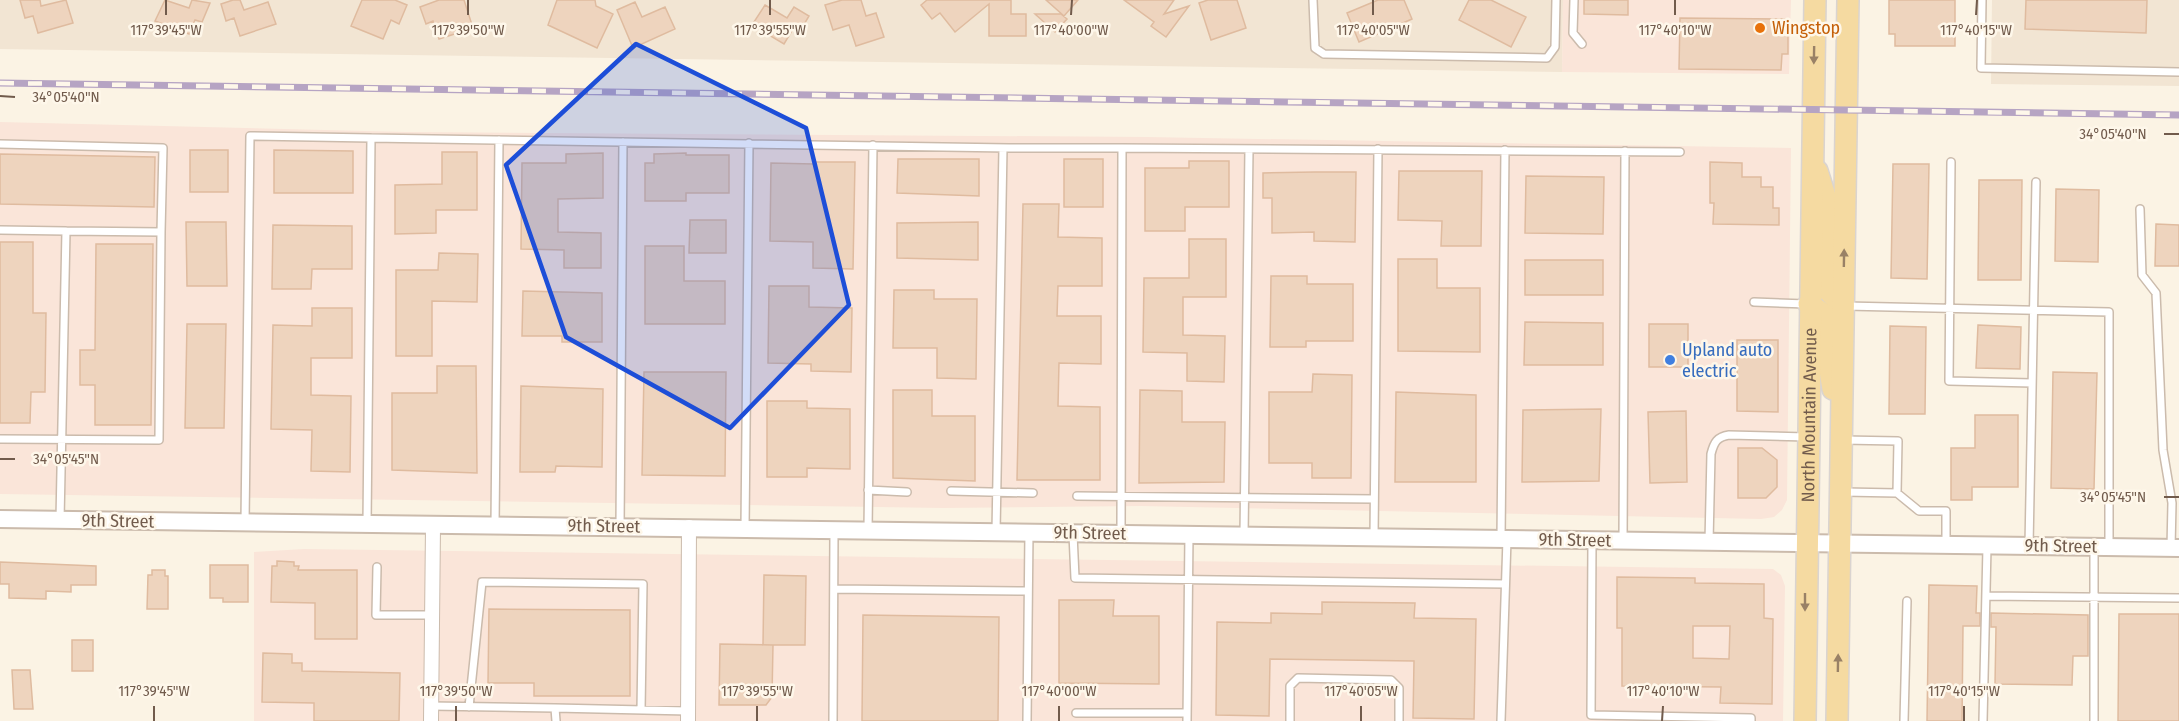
<svg xmlns="http://www.w3.org/2000/svg" width="2179" height="721" viewBox="0 0 2179 721" font-family="'Fira Sans Condensed',sans-serif">
<style>
.residential{fill:#f2e5d3}
.commercial{fill:#fae5d9}
.building{fill:#eed4be;stroke:#dfbb9f;stroke-width:1.5;fill-rule:evenodd}
.lines{fill:none;stroke-linecap:round;stroke-linejoin:round}
.service-casing{stroke:#cbbbac;stroke-width:10}
.minor-casing{stroke:#cbbbac;stroke-width:16}
.tertiary-casing{stroke:#cbbbac;stroke-width:20}
.primary-casing{stroke:#dad4d0;stroke-width:24}
.service{stroke:#fff;stroke-width:7}
.minor{stroke:#fff;stroke-width:14}
.tertiary{stroke:#fff;stroke-width:16}
.primary{stroke:#f5daa1;stroke-width:21}
.rail-casing{stroke:#b6a4c3;stroke-width:7}
.rail{stroke:#fef7ea;stroke-width:4.5;stroke-dasharray:14;stroke-linecap:butt}
.oneway{fill:#998166}
.marked{fill:#1d4ed8;fill-opacity:0.2;stroke:#1d4ed8;stroke-width:4.5;stroke-linejoin:round}
.ticks{fill:none;stroke:#715b4c;stroke-width:2}
.food-dot{fill:#e8710a;stroke:#fef7ea;stroke-width:2}
.shop-dot{fill:#3f7fe0;stroke:#fef7ea;stroke-width:2}
.labels{text-anchor:middle;stroke-width:5;stroke-linejoin:round;paint-order:stroke}
.food-label{font-size:18px;fill:#c56008;stroke:#fef7ea;text-anchor:start}
.shop-label{font-size:18px;fill:#366cbe;stroke:#fef7ea;text-anchor:start}
.street-label{font-size:18px;fill:#715b4c;stroke:#fef7ea}
.ticks-label{font-size:15px;text-anchor:middle;fill:#715b4c;stroke:#fef7ea;stroke-width:5;stroke-linejoin:round;paint-order:stroke}
</style>
<rect width="100%" height="100%" fill="#fbf3e4"/>
<!-- residential -->
<path class="residential" d="M0,0H1563L1562,72L0,49Z
M1992,0H2179V86L1991,84Z"/>
<!-- commercial -->
<path class="commercial" d="M1563,0H1791L1789,74L1562,72Z
M0,122L405,132L1147,137L1791,148L1787,500L1782,510L1774,517L1761,519L1141,506L943,508L0,494Z
M304,549L1773,569L1781,575L1785,586L1783,721H254V552Z"/>
<!-- building -->
<path class="building" d="M20,0H40L41,6L66,0L73,23L38,33L33,16L25,18Z
M165,0L189,8L192,0L210,3L202,22L195,20L189,34L155,21Z
M233,0H240L244,10L268,2L276,24L240,36L234,18L226,21L221,4Z
M362,0H395L407,5L399,24L391,20L383,39L351,26Z
M439,0H464L473,28L439,39L433,21L426,24L420,7Z
M557,0H595L596,6L613,14L597,48L548,25Z
M842,0H861L866,16L876,13L884,37L856,46L849,25L833,30L825,5Z
M927,0H1011V14H1026V36H989V4L955,32L940,13L932,19L921,5Z
M1046,0H1078L1064,16Z
M1124,0H1174L1164,14L1189,6L1166,37L1151,26L1154,22Z
M1208,0H1237L1246,28L1211,40L1199,3Z
M1378,0H1404L1412,19L1359,42L1347,13Z
M1469,0H1491L1526,17L1511,47L1459,20Z
M1584,0H1628V15L1584,14Z
M1889,0H1955V46H1895V34H1889Z
M2026,0H2147L2146,33L2025,29Z
M635,2L642,17L665,7L675,29L633,48L617,10Z
M765,5L787,18L794,7L809,16L799,33L793,29L784,44L752,25Z
M1035,14H1061L1067,19L1055,32Z
M1680,18L1788,19V54H1782L1781,70L1679,69Z
M190,150H228V192H190Z
M274,150L353,151V193H274Z
M442,152H477V210H436V233L395,234V185L442,184Z
M603,153V198L558,199V232L601,233V268H564V250L521,249L522,163H566V154Z
M686,153V155H729V193H686V201H645V163H654V154Z
M0,154L155,157L154,207L0,204Z
M898,159H979V196L897,193Z
M1064,159H1103V207H1064Z
M1189,161H1229V207H1185V231H1145V168H1189Z
M814,162H855L853,269L813,268V242L770,241L771,163L814,164Z
M1710,162L1742,163V177H1761V187H1773V208H1779V225L1713,224L1714,203H1710Z
M1893,164H1929L1927,279L1891,278Z
M1399,171H1482L1481,246H1441L1442,221L1398,220Z
M1315,172H1356L1355,242L1314,241V232L1272,233V198H1263V173Z
M1526,176L1604,177L1603,234L1525,233Z
M1979,180H2022L2021,280H1978Z
M2056,189L2099,190L2098,262L2055,261Z
M1023,204H1059L1058,237L1102,238V286H1058L1057,316H1101V364L1059,363L1058,406L1100,407V480H1017Z
M690,220H726V253H689Z
M186,222H226L227,286H187Z
M978,222V260L897,258V223Z
M2156,224L2179,225V266H2155Z
M273,225L352,226V269H312L311,289H272Z
M1189,239H1226V297H1183V335L1225,336L1224,382L1187,381V353L1143,352L1144,278H1189Z
M0,242H33V313H46L45,392H31L30,423H0Z
M96,244H153L151,425H95V385H80V350H95Z
M645,246H684V281H725V324H645Z
M439,253L478,254L477,302L432,301V356H396V270H438Z
M1398,259H1437V288H1480V352L1398,351Z
M1525,260H1603V295H1525Z
M1271,276H1307V284H1353V341H1306V347H1270Z
M769,286H809V307L852,308L851,372L811,371V364L768,363Z
M894,290H934V299H977L976,379L937,378V348H893Z
M523,291L602,293V342H562V336H522Z
M312,308H352V358H311V395L351,396L350,472L311,471L312,430L271,429L273,325L312,326Z
M1525,322L1603,323V365H1524Z
M187,324H226L224,428H185Z
M1649,324H1688V367H1649Z
M1978,325L2021,327L2020,369L1976,368Z
M1890,326L1926,327L1925,414H1889Z
M1737,340H1778V412L1737,411Z
M437,366H476L477,473L392,470V393H437Z
M644,372H726L725,476L642,475Z
M2053,372L2097,373L2094,489L2051,488Z
M1313,374L1352,375L1351,478H1312V463H1269V392H1312Z
M521,386L603,389L602,467L556,466L555,472H520Z
M893,390H932V416H975V481L893,478Z
M1140,390L1182,391V422H1225L1224,482L1139,483Z
M1396,392L1476,395V482H1395Z
M767,401H807V408L850,409V469L807,468V477H767Z
M1601,409L1599,481L1522,482L1523,410Z
M1686,411L1687,482L1650,483L1648,412Z
M1975,415H2018V487H1972V500H1951V448H1975Z
M1738,448H1762L1777,460V487L1766,498H1738Z
M277,561L294,562V566H299L298,570H357V639H315V603L271,602L272,566H277Z
M0,562L96,566V585H71V592L46,591V599L9,598V584H0Z
M210,565H248V602H223V598H210Z
M152,570H165V576H168V609H147L148,575H152Z
M764,575L806,576L805,645H763Z
M1617,577L1695,578V583L1764,584V618L1773,619L1772,704L1720,703L1721,687L1622,686V628H1617ZM1693,626H1730L1729,659L1693,658Z
M1929,585L1977,586L1976,613H1980V626H1963L1962,721H1927Z
M1059,600H1114L1113,616H1159V684L1059,683Z
M1322,602L1415,603L1414,618L1476,619L1474,719L1413,718L1414,661L1270,659L1269,716L1216,715L1217,622L1271,623V613L1322,614Z
M489,609L630,610V696H534V683H488Z
M1991,613L2088,615V656H2073L2072,685L1995,684L1996,627H1991Z
M2119,614H2179V721H2118Z
M863,615L999,617L998,721H862Z
M72,640H93V671H72Z
M720,644L773,645L772,697L766,705H719Z
M263,653L292,654V663H302V671L400,673L399,721H314V703L262,702Z
M12,670H30L33,709H14Z"/>
<g class="lines">
<defs>
<path id="service" d="M1313,0L1315,48L1324,54L1547,58L1555,47L1556,0
M1574,0L1573,33L1582,44
M1982,0L1981,68L2179,72
M371,138L1009,148H1122
M0,144L163,148L161,232L66,231
M1951,162L1949,381L2032,383
M2140,209L2142,275L2156,293L2163,450L2172,503L2171,548
M0,230L66,231L60,520
M1754,302L1806,304
M1846,306L2109,312V547
M0,439L159,440L161,232
M1843,440L1898,441L1897,493L1844,492
M868,490L907,492
M951,491L1033,493
M1897,493L1919,511H1946V543
M1077,496L1374,499
M245,522L250,136L371,138L367,524
M495,525L499,140
M620,527L623,142
M745,528L749,143
M868,530L873,145
M996,532L1003,148
M1073,534L1075,578L1505,584
M1121,534L1122,148L1680,152
M1244,535L1249,149
M1374,537L1378,149
M1501,539L1505,150
M1623,541L1625,151
M1592,542L1591,715L1751,718V721
M1709,542L1711,454C1714,442 1717,437 1729,435L1807,437
M2029,546L2036,182
M377,567L376,615H432
M834,589L1028,591
M1986,596L2179,598
M431,706L555,708
M469,707L482,582L643,584L641,710
M1076,713H1187
M556,721L555,708L688,711
M833,721L834,532
M1027,721L1029,532
M1187,721L1189,534
M1290,721V686L1298,678L1391,680L1399,688V721
M1501,721L1507,539
M1904,721L1907,601
M1983,721L1987,547
M2094,721V547"/>
<path id="minor" d="M431,721L433,526
M688,721L689,527"/>
<path id="tertiary" d="M0,519L2179,548"/>
<g id="primary">
<path d="M1817,171L1828,206L1827,289L1843,306"/>
<path d="M1809,304L1829,318L1828,358L1833,389"/>
<path id="s1" d="M1805,721L1815,0"/>
<path d="M1837,721L1848,0"/>
</g>
</defs>
<!-- service casing -->
<use href="#service" class="service-casing"/>
<!-- minor casing -->
<use href="#minor" class="minor-casing"/>
<!-- tertiary casing -->
<use href="#tertiary" class="tertiary-casing"/>
<!-- primary casing -->
<use href="#primary" class="primary-casing"/>
<!-- service -->
<use href="#service" class="service"/>
<!-- minor -->
<use href="#minor" class="minor"/>
<!-- tertiary -->
<use href="#tertiary" class="tertiary"/>
<!-- primary -->
<use href="#primary" class="primary"/>
<defs>
<path id="rail" d="M0,83L2179,115"/>
</defs>
<!-- rail casing -->
<use href="#rail" class="rail-casing"/>
<!-- rail -->
<use href="#rail" class="rail"/>
</g>
<!-- one-way arrows -->
<defs><path id="oneway-solid" d="M-6-.8H1V-3.2L6.5 0L1 3.2V.8H-6Z" transform="scale(1.5)"/></defs>
<g class="oneway">
<use href="#oneway-solid" transform="translate(1814 55) rotate(91)"/>
<use href="#oneway-solid" transform="translate(1844 258) rotate(-89)"/>
<use href="#oneway-solid" transform="translate(1805 602) rotate(90)"/>
<use href="#oneway-solid" transform="translate(1838 663) rotate(-89)"/>
</g>
<!-- marked area -->
<path class="marked" d="M636,44L806,128L849,305L730,428L566,337L506,165Z"/>
<!-- ticks -->
<path class="ticks" d="M166,15V0M468,15V0M770,15V0M1071,15L1072,0M1373,15V0M1675,15V0M1976,15L1977,0M0,96L15,97M2164,134H2179M0,459H15M2164,497H2179M154,721V706M456,721V706M757,721V706M1059,721V706M1361,721V706M1662,721L1663,706M1964,721V706"/>
<!-- markers -->
<circle class="food-dot" cx="1760" cy="28" r="6"/>
<circle class="shop-dot" cx="1670" cy="360" r="6"/>
<g class="labels">
<!-- food labels -->
<g class="food-label">
<text x="1772" y="34">Wingstop</text>
</g>
<!-- shop labels -->
<g class="shop-label">
<text x="1682" y="356">Upland auto<tspan x="1682" dy="21">electric</tspan></text>
</g>
<!-- street labels -->
<g class="street-label">
<text dy="6" stroke="none"><textPath href="#s1" startOffset="306">North Mountain Avenue</textPath></text>
<text transform="translate(118 521) rotate(1)" y="6">9th Street</text>
<text transform="translate(604 526) rotate(1)" y="6">9th Street</text>
<text transform="translate(1090 533) rotate(1)" y="6">9th Street</text>
<text transform="translate(1575 540) rotate(1)" y="6">9th Street</text>
<text transform="translate(2061 546) rotate(1)" y="6">9th Street</text>
</g>
</g>
<g class="ticks-label">
<text x="166" y="35">117°39'45"W</text>
<text x="468" y="35">117°39'50"W</text>
<text x="770" y="35">117°39'55"W</text>
<text x="1071" y="35">117°40'00"W</text>
<text x="1373" y="35">117°40'05"W</text>
<text x="1675" y="35">117°40'10"W</text>
<text x="1976" y="35">117°40'15"W</text>
<text x="66" y="102">34°05'40"N</text>
<text x="2113" y="139">34°05'40"N</text>
<text x="66" y="464">34°05'45"N</text>
<text x="2113" y="502">34°05'45"N</text>
<text x="154" y="696">117°39'45"W</text>
<text x="456" y="696">117°39'50"W</text>
<text x="757" y="696">117°39'55"W</text>
<text x="1059" y="696">117°40'00"W</text>
<text x="1361" y="696">117°40'05"W</text>
<text x="1663" y="696">117°40'10"W</text>
<text x="1964" y="696">117°40'15"W</text>
</g>
</svg>
